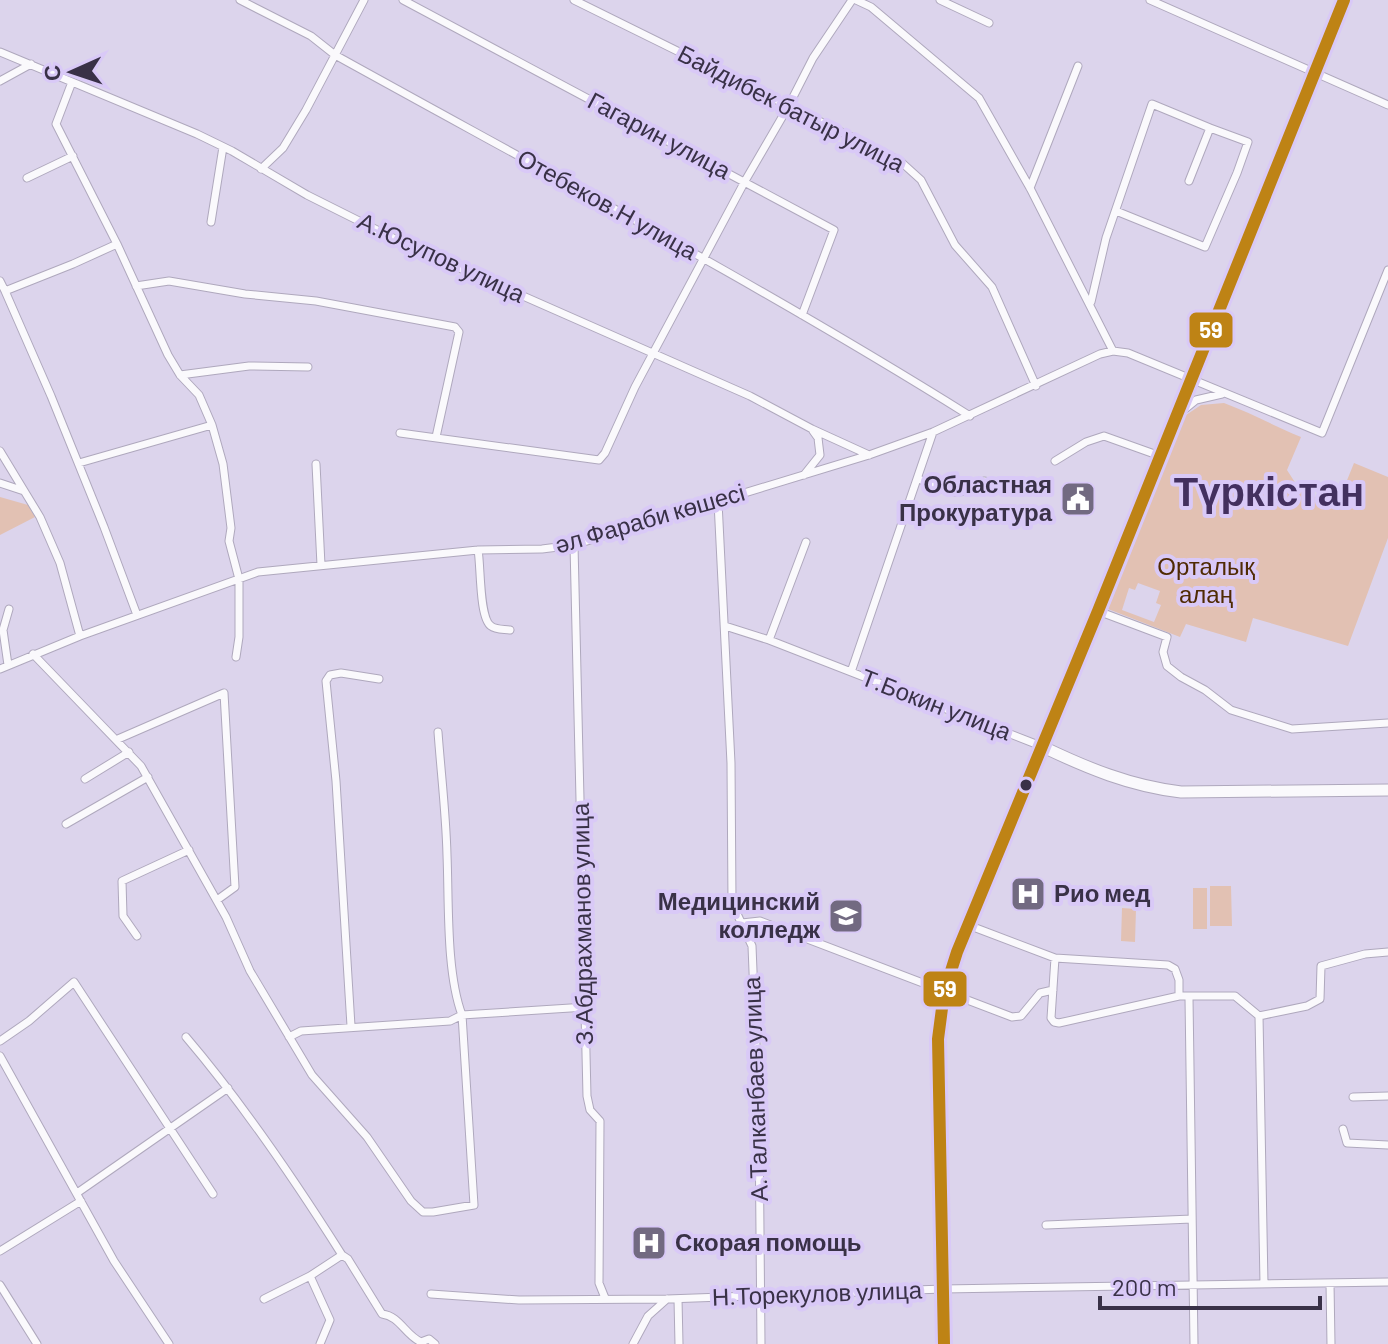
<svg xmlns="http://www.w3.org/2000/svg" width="1388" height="1344" viewBox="0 0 1388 1344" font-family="Barlow,sans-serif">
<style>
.green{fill:#e2c1b3;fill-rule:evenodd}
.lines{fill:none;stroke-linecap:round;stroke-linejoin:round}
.street-casing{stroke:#afa8bd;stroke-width:9}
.primary-casing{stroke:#afa8bd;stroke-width:13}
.street{stroke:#faf9fc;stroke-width:7}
.primary{stroke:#faf9fc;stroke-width:11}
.bus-1-casing{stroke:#d9c9f7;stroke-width:18}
.bus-1{stroke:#be8315;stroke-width:12}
.bus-dot{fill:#393147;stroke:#d9c9f7;stroke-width:3}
.labels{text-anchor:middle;stroke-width:8;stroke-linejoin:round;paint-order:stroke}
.street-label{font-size:24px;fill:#393147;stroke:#d9c9f7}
.poi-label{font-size:24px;font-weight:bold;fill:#393147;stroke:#d9c9f7;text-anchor:end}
.park-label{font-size:24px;fill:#4f2a03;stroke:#d9c9f7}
.town-label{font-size:40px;font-weight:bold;fill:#43305f;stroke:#d9c9f7}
.line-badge{stroke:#d9c9f7;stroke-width:3}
.badge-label{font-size:22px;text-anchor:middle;font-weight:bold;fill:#fff}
</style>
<rect width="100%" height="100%" fill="#dcd4ec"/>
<!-- green -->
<path class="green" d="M1224,403C1251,413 1274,426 1301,437L1287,470L1296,484V490L1337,505L1354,463L1388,477V538L1348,646L1253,618L1246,642L1186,624L1180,637L1108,609L1186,415L1201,405ZM1138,583L1160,591L1156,603L1161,605L1154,622L1122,610L1129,588L1135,590Z
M0,497L28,505L35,517L0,535Z
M1210,886H1231L1232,926H1210Z
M1193,888H1207V929H1193Z
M1122,908L1136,909L1135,942L1121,941Z"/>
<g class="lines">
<defs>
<path id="street" d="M240,0L311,36L335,55C548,173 764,287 970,416
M403,0L834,230L802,315
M574,0L900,161L921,180L955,245L992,287L1036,386
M856,0L871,7L979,98L1030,188L1113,351
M940,0L989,23
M1150,0L1388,105
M0,52L197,134L232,151L307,195L405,244L750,396L812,429L869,455
M0,81L31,64
M261,169L283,148L306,110L364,0
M27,178L73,156
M1030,188L1078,66
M1116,211L1205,247L1237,173L1248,142L1210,128
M211,222L223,147
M117,244L168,355L180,375L199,395L212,425L223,464L231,528L229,541L239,579V637L236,657
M0,281L5,291L73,264L117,244L56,124L72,82
M136,286L169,281L245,294L316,301L455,327L459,332L436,437
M5,291L51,396L104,527L137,615
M1091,302L1106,238L1152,104L1210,128L1189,181
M180,375L249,366L308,367
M1180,413L1196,400L1222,394
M400,433L599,460L605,453L635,387L745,181L788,107L813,58L852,0
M0,451L40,517L60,563L80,636
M1055,461L1086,442L1104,436L1160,456
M79,463L212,425
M316,464L321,565
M804,475L820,455L818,438L813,431
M919,479C945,490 958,501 984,481L998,484
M0,483L24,491
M718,502L731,763L732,903L752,946L759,1121L761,1344
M574,545L587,1096L590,1110L600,1121L599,1283L605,1298
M478,550C481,565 479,618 491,626C496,630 504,629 510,630
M1098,611L1167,637L1163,652L1167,666L1181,677L1205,690L1231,710L1292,729L1388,723
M725,626L769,640L1041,746
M769,640L806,542
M33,654L141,766L226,917L250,971L312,1075L367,1137L411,1201L423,1212H433L474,1205L462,1015C446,972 449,902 447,855C446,814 441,773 438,732
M8,665L3,630L9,609
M0,669L80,636L258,572L478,550L542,549L574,545L869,455L933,432L1100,354L1113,351L1128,353L1322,433L1388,270
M851,672L933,432
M118,739L224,693L235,887L217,900
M85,779L129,752
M66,824L148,777
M742,923L760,921L1012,1017L1021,1016L1040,993L1053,990
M968,925L1055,958L1168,965L1175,969L1179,980V996H1235L1259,1016
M137,936L123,916L122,881L189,850
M1055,958L1051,1018L1054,1022L1059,1023L1179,996
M1189,998L1194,1344
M351,1026L336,781L326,681L330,675L341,673L379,679
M186,1037C244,1105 294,1179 342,1255L310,1276L330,1320L320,1344
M289,1037L301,1031L450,1021L462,1015L586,1007
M0,1041L29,1021L74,982L213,1194
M0,1056L114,1261L169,1344
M1353,1097L1388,1096
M1343,1129L1347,1143L1388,1145
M77,1193L228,1088
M1046,1225L1192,1219
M0,1251L81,1201
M342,1255L348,1259L382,1314C400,1316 405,1335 421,1342L429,1339L435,1344
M1330,1283L1331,1344
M1264,1284L1259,1016L1307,1006L1320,999L1321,966L1365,954L1388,952
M0,1285L37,1344
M431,1294L519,1300L667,1299L943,1289L1388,1282
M264,1299L310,1276
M678,1299L679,1344
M633,1344L648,1316L667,1299"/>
<path id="primary" d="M1041,746C1087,768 1130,786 1181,792L1388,790
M944,1344L938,1039L944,993L957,952L1098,611L1344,0"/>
</defs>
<!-- street casing -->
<use href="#street" class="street-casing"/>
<!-- primary casing -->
<use href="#primary" class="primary-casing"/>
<!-- street -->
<use href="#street" class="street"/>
<!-- primary -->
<use href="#primary" class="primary"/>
<defs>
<path id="bus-1" d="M944,1344L938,1039L944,993L957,952L1098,611L1344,0"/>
</defs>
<!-- bus-1 casing -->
<use href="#bus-1" class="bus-1-casing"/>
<!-- bus-1 -->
<use href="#bus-1" class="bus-1"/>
</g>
<!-- icons -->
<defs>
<symbol id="civic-square" viewBox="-11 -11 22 22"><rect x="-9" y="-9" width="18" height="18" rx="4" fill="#726a81" stroke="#d9c9f7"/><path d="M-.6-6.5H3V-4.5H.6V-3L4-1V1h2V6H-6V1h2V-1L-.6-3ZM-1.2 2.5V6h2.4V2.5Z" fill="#fff"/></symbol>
<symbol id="hospital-square" viewBox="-11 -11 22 22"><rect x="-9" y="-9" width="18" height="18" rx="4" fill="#726a81" stroke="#d9c9f7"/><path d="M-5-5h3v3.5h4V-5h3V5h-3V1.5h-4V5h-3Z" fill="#fff"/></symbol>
<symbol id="university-square" viewBox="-11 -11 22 22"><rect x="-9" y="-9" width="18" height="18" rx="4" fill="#726a81" stroke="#d9c9f7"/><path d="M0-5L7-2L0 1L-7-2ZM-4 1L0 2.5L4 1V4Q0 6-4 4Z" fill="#fff"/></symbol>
</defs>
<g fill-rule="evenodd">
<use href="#civic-square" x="1058" y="479" width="40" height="40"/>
<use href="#hospital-square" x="1008" y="874" width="40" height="40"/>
<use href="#university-square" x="826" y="896" width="40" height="40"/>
<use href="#hospital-square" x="629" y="1223" width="40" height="40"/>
</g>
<!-- markers -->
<circle class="bus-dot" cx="1026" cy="785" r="7"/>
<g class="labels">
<!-- street labels -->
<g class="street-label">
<text transform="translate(791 109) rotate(27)" y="8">Байдибек батыр улица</text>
<text transform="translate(659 136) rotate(28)" y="8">Гагарин улица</text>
<text transform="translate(607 205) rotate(29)" y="8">Отебеков.Н улица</text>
<text transform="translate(441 258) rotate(25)" y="8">А.Юсупов улица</text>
<text transform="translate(650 519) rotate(-16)" y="8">әл Фараби көшесі</text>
<text transform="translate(936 705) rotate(21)" y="8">Т.Бокин улица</text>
<text transform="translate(583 924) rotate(-91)" y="8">З.Абдрахманов улица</text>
<text transform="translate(756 1089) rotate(-92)" y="8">А.Талканбаев улица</text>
<text transform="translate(817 1294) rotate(-2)" y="8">Н.Торекулов улица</text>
</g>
<!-- poi labels -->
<g class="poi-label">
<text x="1052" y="493">Областная<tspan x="1052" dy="28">Прокуратура</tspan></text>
<text x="1054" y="902" text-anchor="start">Рио мед</text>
<text x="820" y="910">Медицинский<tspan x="820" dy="28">колледж</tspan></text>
<text x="675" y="1251" text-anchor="start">Скорая помощь</text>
</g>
<!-- park labels -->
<g class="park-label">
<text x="1206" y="575">Орталық<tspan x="1206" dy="28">алаң</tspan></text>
</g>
<!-- town labels -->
<g class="town-label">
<text x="1269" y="506">Түркістан</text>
</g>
</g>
<g class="line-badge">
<rect x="1188" y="311" width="46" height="38" rx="8" fill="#be8315"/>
<rect x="922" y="970" width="46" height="38" rx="8" fill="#be8315"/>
</g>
<g class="badge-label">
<text x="1211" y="338">59</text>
<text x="945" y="997">59</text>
</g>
<!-- north arrow -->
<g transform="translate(72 72) rotate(267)" stroke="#d9c9f7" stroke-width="6" paint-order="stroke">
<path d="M0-6L14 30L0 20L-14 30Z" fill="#393147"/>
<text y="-12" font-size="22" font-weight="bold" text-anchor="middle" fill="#393147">С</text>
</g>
<!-- scale -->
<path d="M1100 1296v12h220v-12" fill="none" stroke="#393147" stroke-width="4"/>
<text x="1112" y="1296" font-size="24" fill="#393147" stroke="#d9c9f7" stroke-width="6" paint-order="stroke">200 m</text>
</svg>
